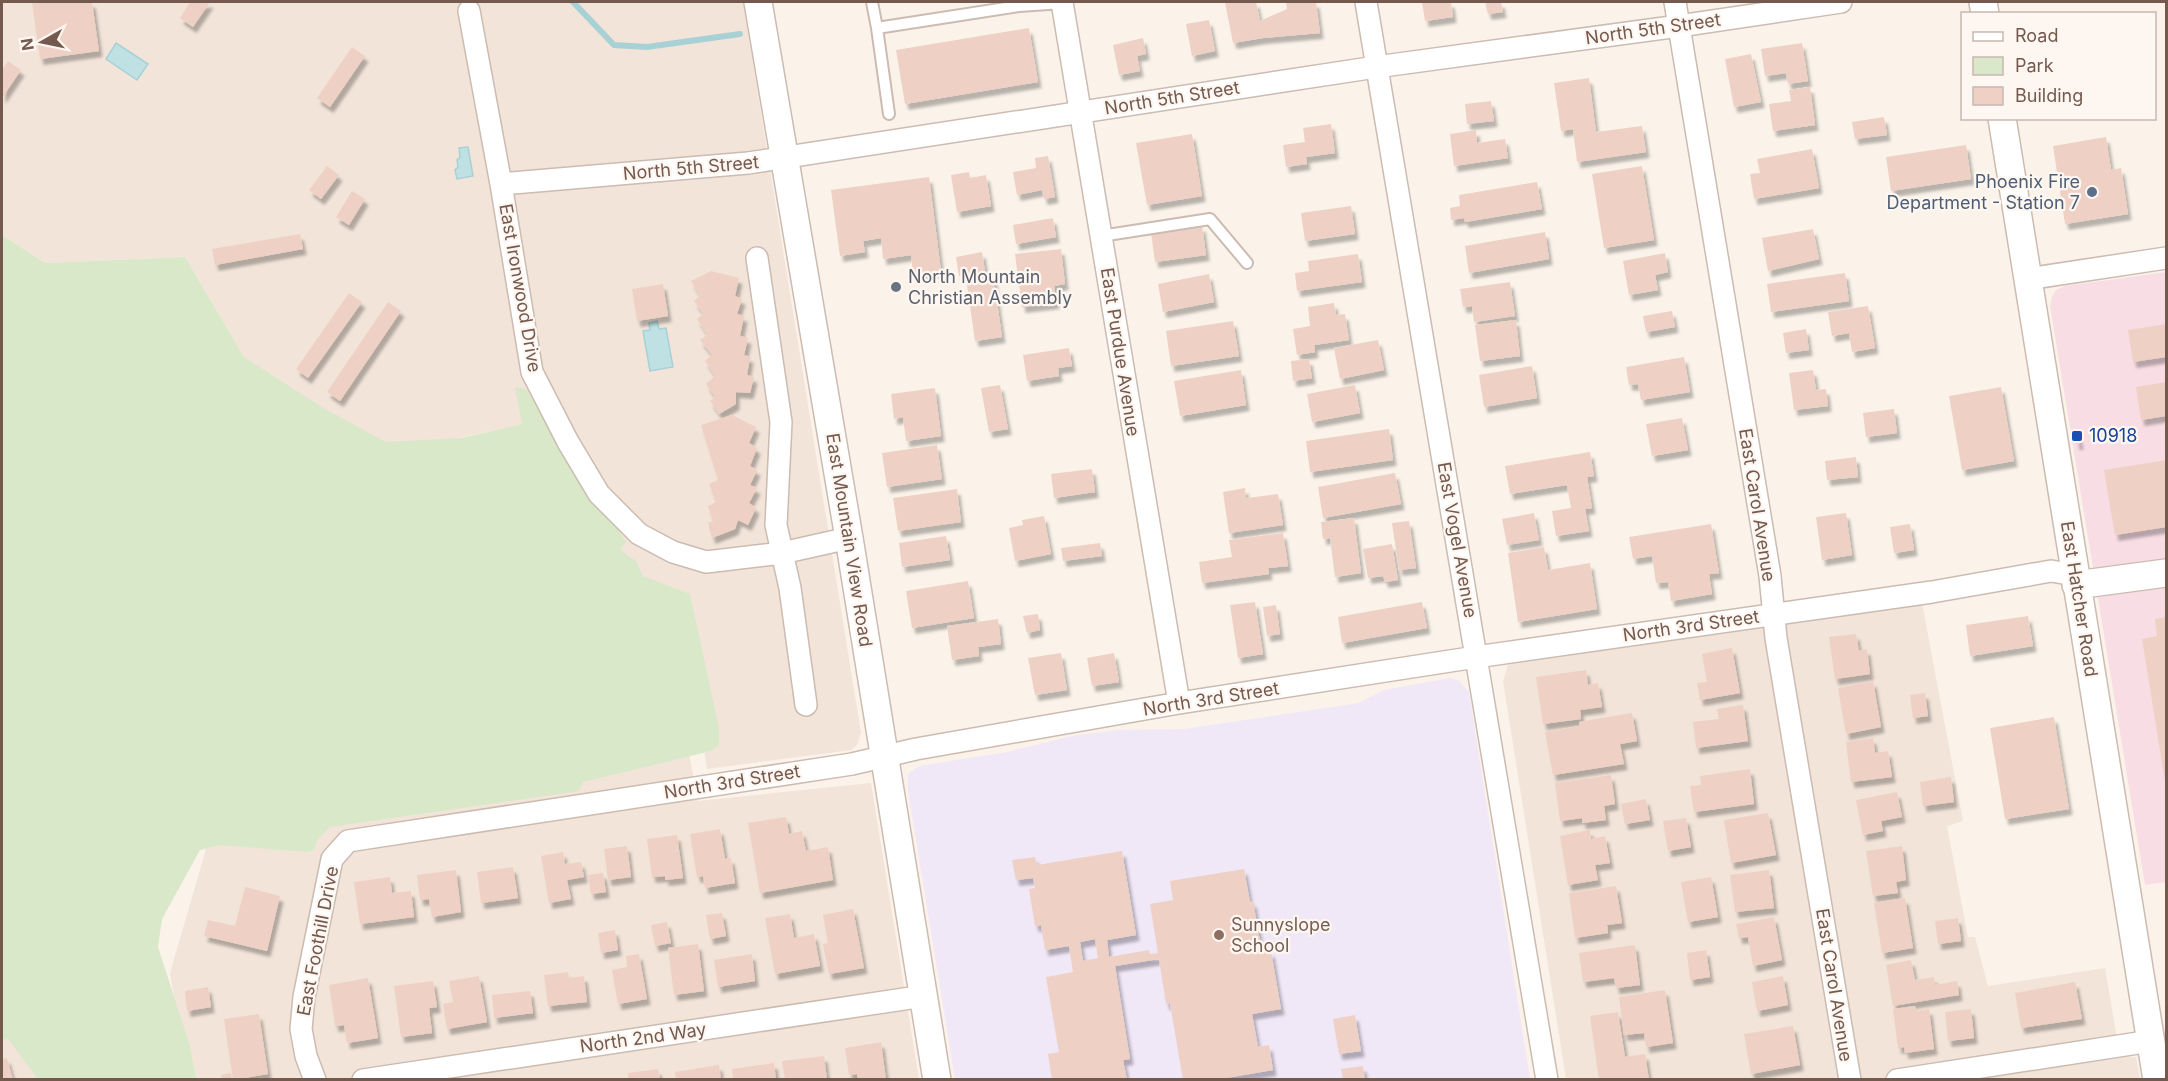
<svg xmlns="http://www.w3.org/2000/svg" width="2168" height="1081" viewBox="0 0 2168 1081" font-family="Inter,sans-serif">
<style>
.residential{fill:#f2e4d9}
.education{fill:#f0e7f7}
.medical{fill:#f8dee4}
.green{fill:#d8e8c9}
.water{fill:#c0e1e3;stroke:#a7d1d4;stroke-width:1.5}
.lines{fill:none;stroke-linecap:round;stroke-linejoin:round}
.stream{stroke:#a7d1d4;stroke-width:6}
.building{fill:#eed1c4;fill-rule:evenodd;filter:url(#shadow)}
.service-casing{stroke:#ccbbb1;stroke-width:14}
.minor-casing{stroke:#ccbbb1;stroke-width:24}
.tertiary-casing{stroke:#ccbbb1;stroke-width:30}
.service{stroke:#fff;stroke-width:10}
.minor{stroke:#fff;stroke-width:21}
.tertiary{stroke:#fff;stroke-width:27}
.service-dot{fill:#5c6f8a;stroke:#fef7f1;stroke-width:2}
.worship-dot{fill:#6b7280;stroke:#fef7f1;stroke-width:2}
.transit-dot{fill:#1a4fb4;stroke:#fef7f1;stroke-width:2}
.education-dot{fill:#8d6e63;stroke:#fef7f1;stroke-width:2}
.labels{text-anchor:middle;stroke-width:4.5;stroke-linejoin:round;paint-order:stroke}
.street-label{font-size:18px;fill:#74594f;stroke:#fef7f1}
.service-label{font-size:18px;fill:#4e5e75;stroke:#fef7f1;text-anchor:end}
.worship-label{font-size:18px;fill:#5b616d;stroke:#fef7f1;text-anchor:start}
.transit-label{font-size:18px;fill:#164399;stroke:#fef7f1;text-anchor:start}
.education-label{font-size:18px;fill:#785e54;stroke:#fef7f1;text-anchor:start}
</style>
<defs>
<filter id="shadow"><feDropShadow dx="3.5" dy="6" stdDeviation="1.5" flood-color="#0004"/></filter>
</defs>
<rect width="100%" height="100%" fill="#fbf3ea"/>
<!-- residential -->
<path class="residential" d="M2,2H743L861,733L857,745L851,750L707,769L682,601L636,572L523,424L388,453L244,357L185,257L45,263L2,235Z
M1922,603L1963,821L1947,826L1968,937H1975L1988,986L2105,968L2120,1056L2136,1057L2140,1079H1566L1503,681L1508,665Z
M686,737L698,801L871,783L919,1079H188L170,973L213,825Z
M2,1021L51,1079L2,1080Z"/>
<!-- education -->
<path class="education" d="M1450,678L1458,680L1469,692L1530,1079H955L908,791V774L919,766L1007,752L1071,736L1118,730L1184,729L1359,703L1384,690Z"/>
<!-- medical -->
<path class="medical" d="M2166,272V882L2145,885L2050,306L2052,297L2056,290L2065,286Z"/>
<!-- green -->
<path class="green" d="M2,235L45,263L185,257L244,357L325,409L386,442L461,438L522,424L515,387L526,389L626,542L620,550L636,561L643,576L690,594L719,729V745L711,751L583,782L579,791L330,827L318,839L314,850L308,852L220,845L200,850L162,919L158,947L190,1046L196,1079H38L8,1039L2,1040Z"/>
<!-- water -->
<path class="water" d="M116,43L148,64L137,80L106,59Z
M468,147L473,176L457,179L455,170L458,167L457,160L460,157L459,148Z
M657,321L659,329L666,328L673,367L650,371L643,331L650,330L649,323Z"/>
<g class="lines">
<!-- stream -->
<path class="stream" d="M573,2L614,45L647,47L740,34"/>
</g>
<!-- building -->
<path class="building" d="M32,2H92L99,51L40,59Z
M190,2H210L193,27L180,18Z
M1225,2H1256L1260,21L1287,9L1286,2H1316L1320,33L1263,38L1233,43Z
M1422,2H1451L1453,17L1425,21Z
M1485,2H1501L1503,12L1488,14Z
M1209,20L1215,51L1192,56L1186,24Z
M1029,28L1038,82L905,104L896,50Z
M1143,38L1146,54L1137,56L1140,71L1119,75L1113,45Z
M1802,43L1808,81L1788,84L1786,73L1765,76L1761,49Z
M352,47L365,56L330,107L317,98Z
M1751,54L1761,102L1734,107L1725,59Z
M8,61L21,70L2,98V70Z
M1589,78L1596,132L1642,126L1646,152L1577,162L1573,129L1561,131L1554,83Z
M1810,87L1815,125L1773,131L1769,104L1791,101L1789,90Z
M1491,101L1494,121L1467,124L1465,104Z
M1884,117L1887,135L1855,139L1852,122Z
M1331,124L1335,153L1306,157L1307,164L1286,167L1283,145L1305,142L1303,128Z
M1476,130L1477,143L1505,139L1508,158L1454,166L1450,134Z
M1192,134L1202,196L1147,205L1136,143Z
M2106,137L2111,170L2121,168L2128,214L2065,224L2053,146Z
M1966,145L1971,179L1891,191L1886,157Z
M1812,149L1819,188L1754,199L1750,174L1760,173L1757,159Z
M1048,156L1055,197L1044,199L1042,190L1017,195L1013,172L1036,168L1035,158Z
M327,166L339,175L321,199L309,190Z
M1642,166L1654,240L1604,248L1592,174Z
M969,172L970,178L986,175L991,206L957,212L951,175Z
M929,177L941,271L913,275L911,255L883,259L881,238L863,241L865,252L840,256L831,190Z
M1537,182L1542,209L1465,222L1464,218L1451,220L1450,208L1460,206L1459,195Z
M352,191L365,199L349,225L336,217Z
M1351,206L1355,234L1305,241L1301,213Z
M1053,218L1056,237L1016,244L1013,225Z
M1202,226L1206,255L1155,262L1151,233Z
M1813,229L1819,259L1768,271L1762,238Z
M1545,232L1549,259L1469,273L1465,246Z
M300,234L303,249L215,265L212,249Z
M1061,249L1065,284L1054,286L1056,303L1022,307L1015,254Z
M982,252L985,271L959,276L956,257Z
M1665,253L1668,272L1655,275L1658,290L1629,295L1623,261Z
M1358,254L1362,282L1297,291L1295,273L1309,271L1308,261Z
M711,271L739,278L735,296L742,299L737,314L744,316L740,336L748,338L744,355L750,357L747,375L754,377L750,393L736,392V404L719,414L710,401L715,397L706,384L715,376L705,361L712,355L700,340L707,335L697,319L703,314L694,301L700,296L691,281Z
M1845,273L1849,301L1771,312L1767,284Z
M993,274L1002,337L975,341L966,278Z
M1209,274L1214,302L1163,312L1158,284Z
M1510,282L1515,316L1474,322L1472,306L1463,307L1460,289Z
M663,284L668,316L637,321L632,289Z
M349,293L362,302L308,378L296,369Z
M388,302L401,311L340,401L327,392Z
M1334,303L1336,315L1345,314L1349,340L1314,345L1315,352L1297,355L1293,329L1310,326L1308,307Z
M1868,306L1875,348L1852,352L1849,333L1832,336L1828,312Z
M1672,311L1675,327L1646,332L1643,316Z
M1516,320L1520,356L1480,361L1475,325Z
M1233,321L1239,356L1171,366L1166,331Z
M2166,324V357L2133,362L2128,330Z
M1806,329L1809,350L1786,353L1783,333Z
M1378,340L1384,370L1340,379L1334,348Z
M1069,348L1072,366L1058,368L1059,376L1027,381L1023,355Z
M1684,357L1690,392L1641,400L1638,384L1629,385L1626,367Z
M1309,359L1312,378L1293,381L1291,361Z
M1532,366L1537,398L1484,407L1479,375Z
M1241,370L1246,405L1180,416L1174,381Z
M1813,370L1816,390L1826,389L1828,406L1794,410L1789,373Z
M2166,382V416L2141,420L2136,387Z
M1000,385L1008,429L989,432L981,388Z
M1355,385L1360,413L1312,422L1307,394Z
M2001,387L2014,461L1962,470L1949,396Z
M935,388L941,436L906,441L903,417L894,419L891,394Z
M1894,409L1897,433L1866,437L1863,413Z
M732,415L756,427L749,443L757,448L750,466L757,470L750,485L757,488L749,503L756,508L748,525L738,520L735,529L712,538L708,523L713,521L708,506L716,502L709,484L718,480L701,425Z
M1682,418L1688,450L1652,456L1646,424Z
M1389,429L1393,460L1310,472L1306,441Z
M2078,433L2080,444H2076L2075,434Z
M937,445L942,479L887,487L882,453Z
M1590,452L1594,476L1587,477L1592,508L1585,509L1589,531L1556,536L1552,511L1571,508L1567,485L1510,494L1505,466Z
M1856,457L1858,477L1827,480L1825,461Z
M2166,460V527L2115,535L2104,470Z
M1092,469L1095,492L1054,498L1051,474Z
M1395,473L1401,504L1323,518L1318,487Z
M1245,488L1246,498L1278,494L1283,525L1229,533L1223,492Z
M957,489L961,522L898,531L893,498Z
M1534,513L1539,540L1507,545L1502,519Z
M1846,513L1852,555L1822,560L1816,517Z
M1044,516L1051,554L1015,561L1009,528L1023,525L1022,520Z
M1354,518L1361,573L1335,577L1330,538L1323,539L1321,522Z
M1409,521L1416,568L1399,570L1392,523Z
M1711,524L1719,573L1709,574L1712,594L1671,601L1668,582L1656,583L1652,556L1633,559L1629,537Z
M1910,524L1914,550L1894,553L1890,527Z
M1283,533L1288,566L1268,568L1269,574L1202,583L1199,562L1232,557L1229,540Z
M946,536L950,560L902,567L899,543Z
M1100,543L1102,556L1063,561L1061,548Z
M1392,544L1398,580L1385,582L1383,576L1368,578L1363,549Z
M1544,547L1548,570L1590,563L1597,609L1518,622L1508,553Z
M968,581L974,618L912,628L906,591Z
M1255,602L1263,654L1238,658L1230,605Z
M1422,602L1427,628L1342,643L1338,617Z
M1276,605L1280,634L1267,636L1263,607Z
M1038,614L1040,630L1027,633L1023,616Z
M2028,616L2033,646L1970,656L1966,625Z
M2166,617V781H2165L2142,639L2157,636L2155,619Z
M998,619L1001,644L978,647L979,656L952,660L947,626Z
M1856,634L1859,651L1867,649L1870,674L1835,679L1829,637Z
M1732,648L1740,693L1700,700L1697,683L1707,682L1702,654Z
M1061,653L1067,690L1035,695L1028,658Z
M1114,653L1119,682L1092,686L1087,658Z
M1586,670L1588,685L1598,683L1602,707L1580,710L1581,719L1543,724L1536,677Z
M1873,681L1881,727L1846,734L1838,688Z
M1925,693L1928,716L1913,718L1910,695Z
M1743,705L1748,741L1696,748L1693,722L1719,719L1717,709Z
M1632,713L1637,741L1620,744L1624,764L1553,775L1545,732L1580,726L1579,722Z
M2054,717L2069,809L2005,819L1990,728Z
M1873,738L1875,753L1888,751L1892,777L1851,782L1846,742Z
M1750,769L1754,804L1694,812L1690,786L1701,785L1700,776Z
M1611,775L1615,804L1604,806L1606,820L1582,823V818L1560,821L1555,783Z
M1951,777L1954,802L1923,806L1920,782Z
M1897,792L1902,817L1881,821L1883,831L1863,835L1856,800Z
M1646,799L1650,820L1625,824L1621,804Z
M1768,813L1776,855L1731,863L1724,820Z
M786,817L789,834L802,831L806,851L828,847L833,880L760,893L748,823Z
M1686,818L1691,847L1668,851L1663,821Z
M720,829L725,859L731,858L735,883L705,888L703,876L697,877L690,834Z
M1590,830L1591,839L1605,836L1610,863L1595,865L1598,880L1568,885L1560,836Z
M677,835L683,878L665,880V876L652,877L647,839Z
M627,846L631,877L608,880L604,849Z
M1902,846L1906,880L1896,882L1898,893L1873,896L1866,851Z
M1122,851L1136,935L1107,940L1109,957L1149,950L1150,954L1158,953L1150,904L1173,900L1170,881L1244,869L1250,902L1253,901L1262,953L1271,951L1281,1009L1252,1014L1258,1047L1269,1045L1273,1070L1214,1080H1183L1170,1003L1166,1004L1159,959L1115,966L1130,1059L1123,1060L1127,1080H1052L1048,1054L1059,1052L1046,977L1073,972L1069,946L1045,950L1041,925L1035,926L1029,889L1035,888L1033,878L1016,880L1012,860L1035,857L1037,865ZM1095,939L1098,958L1083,961L1080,942Z
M563,852L565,864L581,862L584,877L567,880L571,899L549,903L541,856Z
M513,867L518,898L481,903L477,872Z
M456,870L461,912L432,917L429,899L420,900L417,875Z
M1769,870L1774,908L1735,912L1730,875Z
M603,873L606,892L591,894L588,875Z
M390,877L392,893L411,891L414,917L360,924L354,882Z
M1711,877L1718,917L1688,922L1681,882Z
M1616,886L1622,923L1607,925L1608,933L1575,938L1569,893Z
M245,887L280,896L267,951L204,936L208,920L235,926Z
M1905,898L1913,948L1882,953L1874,903Z
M853,909L864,968L829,974L823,944L828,943L823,915Z
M722,913L726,936L710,939L706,915Z
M790,914L794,938L814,934L820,966L775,974L765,918Z
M1774,917L1782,960L1753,966L1748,937L1739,938L1736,924Z
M1958,918L1961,941L1938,944L1935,921Z
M667,922L671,943L655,946L651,925Z
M615,930L618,950L601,953L598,933Z
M698,944L704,991L674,995L668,948Z
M1635,945L1640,985L1616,988L1614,978L1583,982L1579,953Z
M1706,950L1710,977L1690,980L1687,953Z
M639,954L647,999L618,1004L612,970L627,967L626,956Z
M752,954L755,981L718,987L714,960Z
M1911,960L1915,980L1934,977L1935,985L1957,981L1959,995L1893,1006L1886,965Z
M568,972L569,978L584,976L587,1002L548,1006L544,975Z
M479,976L487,1022L447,1029L443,1004L453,1002L449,981Z
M1783,976L1788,1005L1757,1011L1752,982Z
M368,978L378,1038L347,1043L344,1025L335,1026L329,985Z
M433,981L437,1007L429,1008L432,1033L401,1037L394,986Z
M2075,982L2082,1019L2021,1028L2015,993Z
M208,987L211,1007L187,1011L185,991Z
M1665,990L1673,1043L1646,1047L1644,1033L1624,1035L1619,997Z
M530,991L533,1013L494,1018L492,995Z
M1915,1006L1916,1011L1929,1009L1934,1049L1905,1053L1904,1047L1898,1048L1893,1009Z
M1971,1009L1974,1038L1948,1041L1945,1012Z
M1618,1012L1625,1057L1645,1054L1649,1080H1599L1590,1016Z
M259,1014L268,1074L233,1080L224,1019Z
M1355,1015L1361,1051L1339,1054L1333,1019Z
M1793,1026L1800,1065L1751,1074L1744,1034Z
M881,1042L886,1080H858L857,1074L849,1075L845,1048Z
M824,1056L827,1080H785L782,1061Z
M7,1058L13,1080H2V1059Z
M774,1063L776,1080H733L732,1069Z
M719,1065L721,1080H676L675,1072Z
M1363,1066L1365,1080H1343L1341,1069Z
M658,1069L660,1080H629L628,1073Z
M231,1073L232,1080H222L221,1075Z"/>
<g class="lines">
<defs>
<path id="service" d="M872,2L877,28L1019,6L1063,3
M877,28L889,114
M1101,236L1210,219L1247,263"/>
<path id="minor" d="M1062,2L1179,703
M1366,2L1547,1080
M1675,2L1770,576L1776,638L1850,1080
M469,11L501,184L532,372L568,442L599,494L639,534L673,552L706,562L782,553L849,538
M501,184L748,163L1376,67L1679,26L1841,2
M757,258L781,422L776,525L790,588L806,705
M2027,279L2166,258
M315,1080L306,1056L301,1029L304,997L332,859L348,841L852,764L916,749L1179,703L1476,657L1932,592L2051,571L2075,575
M363,1080L924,996
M1897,1080L2151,1041"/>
<path id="tertiary" d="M758,2L849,538L937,1080
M1983,2L1985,14
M2002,118L2157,1080
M2076,585L2166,573"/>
</defs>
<!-- service casing -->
<use href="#service" class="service-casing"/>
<!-- minor casing -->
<use href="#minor" class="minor-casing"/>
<!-- tertiary casing -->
<use href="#tertiary" class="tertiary-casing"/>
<!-- service -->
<use href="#service" class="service"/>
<!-- minor -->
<use href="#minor" class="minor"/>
<!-- tertiary -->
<use href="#tertiary" class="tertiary"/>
</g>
<!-- markers -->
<circle class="service-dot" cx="2092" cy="192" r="6"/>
<circle class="worship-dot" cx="896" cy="287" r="6"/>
<rect class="transit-dot" x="2071" y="430" width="12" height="12" rx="3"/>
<circle class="education-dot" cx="1219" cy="935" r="6"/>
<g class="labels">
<!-- street labels -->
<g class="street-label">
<text transform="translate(1653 29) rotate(-8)" y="6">North 5th Street</text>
<text transform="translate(1172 98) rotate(-9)" y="6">North 5th Street</text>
<text transform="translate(691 168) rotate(-5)" y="6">North 5th Street</text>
<text transform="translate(520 288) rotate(80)" y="6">East Ironwood Drive</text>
<text transform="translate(1120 352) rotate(81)" y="6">East Purdue Avenue</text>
<text transform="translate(1757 505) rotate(81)" y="6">East Carol Avenue</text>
<text transform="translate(849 540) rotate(81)" y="6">East Mountain View Road</text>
<text transform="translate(1457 540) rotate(80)" y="6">East Vogel Avenue</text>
<text transform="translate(2079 599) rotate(81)" y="6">East Hatcher Road</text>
<text transform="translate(1691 626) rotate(-8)" y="6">North 3rd Street</text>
<text transform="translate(1211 699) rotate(-9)" y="6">North 3rd Street</text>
<text transform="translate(732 782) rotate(-9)" y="6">North 3rd Street</text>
<text transform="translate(318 941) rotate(-79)" y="6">East Foothill Drive</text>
<text transform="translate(1834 985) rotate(81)" y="6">East Carol Avenue</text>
<text transform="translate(643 1038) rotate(-8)" y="6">North 2nd Way</text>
</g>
<!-- service labels -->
<g class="service-label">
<text x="2080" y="188">Phoenix Fire<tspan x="2080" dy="21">Department - Station 7</tspan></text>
</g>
<!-- worship labels -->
<g class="worship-label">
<text x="908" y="283">North Mountain<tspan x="908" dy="21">Christian Assembly</tspan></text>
</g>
<!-- transit labels -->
<g class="transit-label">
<text x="2089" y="442">10918</text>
</g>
<!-- education labels -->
<g class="education-label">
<text x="1231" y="931">Sunnyslope<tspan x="1231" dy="21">School</tspan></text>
</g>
</g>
<!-- border -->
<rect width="2168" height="1081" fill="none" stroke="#74594f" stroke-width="6"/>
<!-- legend -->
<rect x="1961" y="12" width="195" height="108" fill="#fef7f1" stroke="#c7b8b0" stroke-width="1.5"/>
<rect x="1973" y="32" width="30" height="9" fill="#ffffff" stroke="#c7b8b0" stroke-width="1.5"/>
<text x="2015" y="42" font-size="18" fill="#74594f">Road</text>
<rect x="1973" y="57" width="30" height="18" fill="#d8e8c9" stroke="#c7b8b0" stroke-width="1.5"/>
<text x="2015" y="72" font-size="18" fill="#74594f">Park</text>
<rect x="1973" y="87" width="30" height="18" fill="#eed1c4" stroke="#c7b8b0" stroke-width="1.5"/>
<text x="2015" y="102" font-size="18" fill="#74594f">Building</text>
<!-- north arrow -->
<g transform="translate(42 42) rotate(261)" stroke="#fef7f1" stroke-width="4.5" paint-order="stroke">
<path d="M0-4.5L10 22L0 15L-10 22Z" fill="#74594f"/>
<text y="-9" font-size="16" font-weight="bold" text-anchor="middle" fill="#74594f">N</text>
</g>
</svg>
